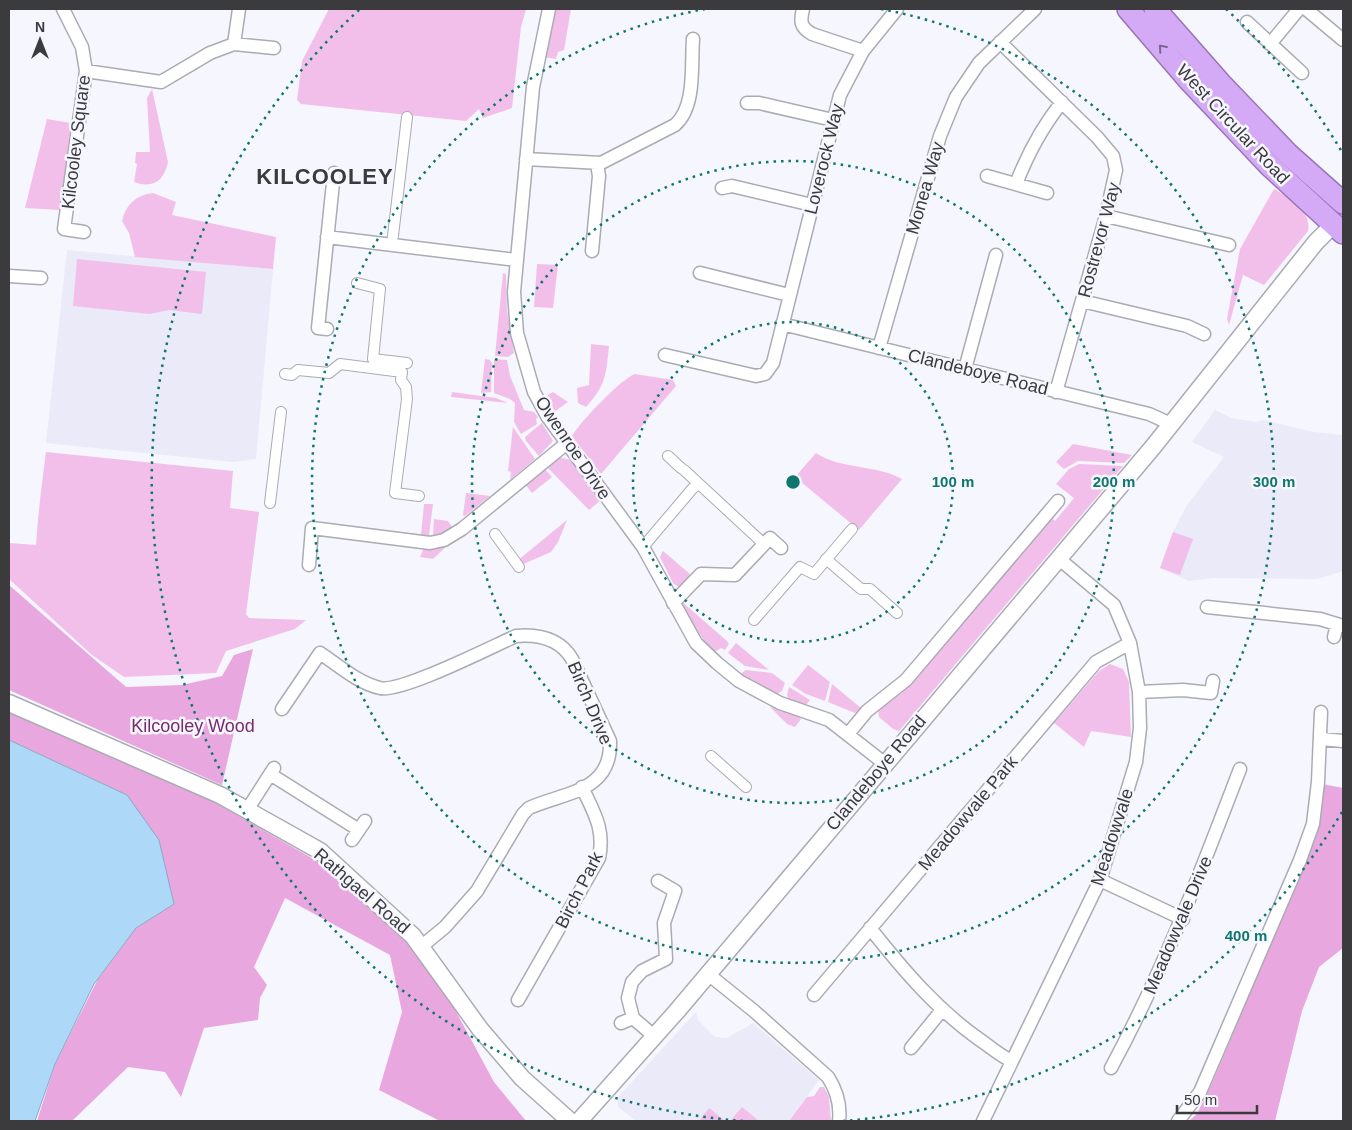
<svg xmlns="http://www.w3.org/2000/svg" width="1352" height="1130" viewBox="0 0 1352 1130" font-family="Arial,sans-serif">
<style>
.built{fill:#eaeaf9}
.green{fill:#f2bfeb}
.forest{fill:#e8a7df}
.water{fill:#add8f8;stroke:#8ba9c0}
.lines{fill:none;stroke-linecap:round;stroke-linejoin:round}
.pedestrian-casing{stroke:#ababb2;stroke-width:12}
.minor-casing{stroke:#ababb2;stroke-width:15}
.tertiary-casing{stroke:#ababb2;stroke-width:19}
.trunk-casing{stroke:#9776b4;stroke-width:24}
.pedestrian{stroke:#fff;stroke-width:10}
.minor{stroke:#fff;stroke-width:12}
.tertiary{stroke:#fff;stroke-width:16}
.trunk{stroke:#d4aaf6;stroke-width:21}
.oneway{stroke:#786788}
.ring{fill:none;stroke:#0f766e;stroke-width:2.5;stroke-dasharray:2.5 5}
.labels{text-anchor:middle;stroke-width:5;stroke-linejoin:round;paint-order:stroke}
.street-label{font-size:18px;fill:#3b3b3e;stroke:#f6f6fe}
.park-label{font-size:18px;fill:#762b6f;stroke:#f6f6fe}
.district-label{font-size:22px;font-weight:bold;letter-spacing:1px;fill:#3b3b3e;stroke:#f6f6fe}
.centre{fill:#0f766e;stroke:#f6f6fe;stroke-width:2.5}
.ring-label{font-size:15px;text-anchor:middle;font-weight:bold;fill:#0f766e;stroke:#f6f6fe;stroke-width:5;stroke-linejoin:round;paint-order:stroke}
</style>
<rect width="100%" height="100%" fill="#f6f6fe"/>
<!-- built -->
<path class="built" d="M67,250L273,269L256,459L233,462L46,443Z
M1215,410L1231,418L1256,422L1264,420L1314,432L1343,435V571L1317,579L1213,578L1189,581L1160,568L1173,532L1187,505L1224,457L1192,442Z
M696,1012L698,1020L715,1037L727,1038L753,1023L819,1080L789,1121H636L618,1107L617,1098Z"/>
<!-- green -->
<path class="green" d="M329,9H526L521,27L512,108L483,118L479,109L466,121L301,104L297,100L302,61Z
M555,9H571L564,50L558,52L556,59L544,57Z
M152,89L168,162C164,181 153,189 134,182L137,164L135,163L136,152H150L147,98Z
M47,119L71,123L60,210L25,208Z
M1274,189C1289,197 1312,211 1308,231L1264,285L1243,275L1229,325L1227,319L1240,249Z
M153,193L176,202L172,215L276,237L273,269L135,257L129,233L122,221C126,204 136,195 153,193Z
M77,259L206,272L202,314L169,310L150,314L73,306Z
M537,264L558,265L553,308L534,307Z
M503,273L506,274L507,310L514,353L508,357L495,356Z
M591,344L609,346C606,375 606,385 586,407L578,403L577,388L589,385Z
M485,359L490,360L492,363L491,392L481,393Z
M494,359L507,360L510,376L524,410L534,412L538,417L536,419L537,424L521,434L514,422L515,403L510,399L494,393Z
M635,374L673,380L676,386L601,474L572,436C580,422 621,379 635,374Z
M452,392L496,398L508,403L451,397Z
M553,392L568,402L554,412L547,399L548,395Z
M542,423L553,441L539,456L526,441L525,437Z
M513,427L535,459L510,480L511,472L508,471Z
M1073,444L1132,455L1124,463L1078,461L1064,469L1056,462Z
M46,452L233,471L230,508L259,512L246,614L249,618L306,620L295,629L226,651L216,673L124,677L92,655L9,579V543L36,545C38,513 42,483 46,452Z
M816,453C842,470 875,464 902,479L859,530L795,477Z
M558,457L571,460L601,500L589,510L546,466Z
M1079,464L1123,466L899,731L893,729L879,717L878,710L902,693L1050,516L1055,521L1074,498L1056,484L1069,469Z
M544,468L552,477L532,493L525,484Z
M466,493L490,496L465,516L463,515Z
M424,504H433L429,536L421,535Z
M434,519L448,521L452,527L442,534L433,536Z
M567,520L558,542L551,552L521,565L517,561Z
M1173,532L1193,539L1180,575L1160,568Z
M449,544L433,559L420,557L424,548Z
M663,551L690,574L680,588L673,583L660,557Z
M681,601L727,641L729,644L725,650L721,648L713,653L681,608Z
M736,643L769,670L745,666L728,653Z
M1110,664L1123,669L1129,682L1131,737L1091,731L1084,747L1054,723L1099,671Z
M808,665L830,682L825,701L806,694L792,685Z
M746,670L772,673L785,683L782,691L776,695L739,675Z
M832,684L861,708L855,713L828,702Z
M789,687L810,700L805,706L789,700L787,695Z
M770,707L799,715L801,719L795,727L787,724Z
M820,1087H824L829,1097L831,1121H789L807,1097L814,1096Z
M742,1107L759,1121H730Z
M709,1108L725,1121H699Z"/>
<!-- forest -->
<path class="forest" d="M9,585L126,687L182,685L222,676L234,655L253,649L222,785L9,690Z
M9,708L214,802L317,861L426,956L494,1082L526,1121H440L379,1090L402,1012L390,955L285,898L254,967L267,985L260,998L258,1020L204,1028L181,1097L165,1072L128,1067L72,1121H37L55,1064L98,979L136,928L174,904L127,795L9,740Z
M1322,784L1343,788V948L1319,967L1302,1011L1275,1121H1189L1197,1114L1213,1081L1315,839Z"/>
<!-- water -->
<path class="water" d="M9,740L127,795L159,840L174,904L136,928L94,984L55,1064L35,1121H9Z"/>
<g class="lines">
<defs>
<path id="pedestrian" d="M392,244L407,117
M357,283L380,289L373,359L407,363
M285,374L292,375L298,370L329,373L340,364L402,372L401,380L406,387L407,399L395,493L419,496
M668,456L681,468
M684,470L764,544
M270,503L281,412
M495,534L519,567
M643,547L693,488L699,484
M826,559L861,589H870L897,613
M754,620L800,567L814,574L852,529
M711,756L746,787"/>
<path id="minor" d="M63,9L82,47L86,71L64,229L84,232
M549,9L533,87L514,292L517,333L534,392L547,416L643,547L696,643L717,663L739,681L780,703L829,720L884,763
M803,9C800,21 800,27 812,34L863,51
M1306,9L1343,40
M1247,22L1302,73
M1000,42L1097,137L1113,156L1116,170L1106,216L1056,392
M234,44L239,9
M1270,44L1299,9
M86,71L161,82L210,53L234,44L274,48
M747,103H759L833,120
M526,159L601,163L675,125C696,107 691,66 693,39
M987,176L1047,193
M1016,184C1028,153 1042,127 1062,102
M722,188L732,186L812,205
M1106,216L1229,245
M327,237L516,260
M592,251L599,176L597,164
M700,273L789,295
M9,276L41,278
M1082,301L1187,326L1204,334
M782,324L1149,414L1171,424
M327,329L318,328L334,173
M879,348L940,136L956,97L979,63L1035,9
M665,355L756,376L765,374L773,363L840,95L863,51L897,9
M965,369L996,255
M309,565L312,528L430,543L444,540L462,529L567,443
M673,603L701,574L735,575L770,538L781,548
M1207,607L1320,619L1343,626
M1334,637L1337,624
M1139,692L1183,690L1211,693L1213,681
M282,709L320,653C338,665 358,683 380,688C401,693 491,647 516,636C539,634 560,639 572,659L610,741C612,792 565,792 529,808L523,814L477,891L445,927L422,946
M848,734L867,711L906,680L1058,501
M1321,739L1343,741
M270,774L359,830
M247,810L274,768
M352,840L365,821
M1100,880L1183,919
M870,928C904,971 938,1011 983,1042C993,1049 1002,1057 1012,1061
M708,974L754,1011L828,1077C837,1091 841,1104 839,1121
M814,995L1096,662L1130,643
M518,1000L599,858C605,829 594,813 582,787
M621,1023L633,1018
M654,1036L633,1018L628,998L632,982L642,971L666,959L664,923L675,891L658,881
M911,1048L942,1010
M1111,1068C1163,972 1201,871 1240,769
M983,1121L1100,880L1136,762L1140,728L1139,692L1130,643L1114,605L1058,558
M1178,1121L1200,1092L1300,860L1313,824L1318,782L1321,712"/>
<path id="tertiary" d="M9,703L220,795L320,851L413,936L480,1029L522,1078L570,1121
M579,1121L677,1011L1153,447L1316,242L1334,224"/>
<path id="trunk" d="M1128,9L1188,79L1270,166L1343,233
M1155,9L1220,83L1288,154L1343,203"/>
</defs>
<!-- pedestrian casing -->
<use href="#pedestrian" class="pedestrian-casing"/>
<!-- minor casing -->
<use href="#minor" class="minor-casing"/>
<!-- tertiary casing -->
<use href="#tertiary" class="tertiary-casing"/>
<!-- trunk casing -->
<use href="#trunk" class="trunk-casing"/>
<!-- pedestrian -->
<use href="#pedestrian" class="pedestrian"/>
<!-- minor -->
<use href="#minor" class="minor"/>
<!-- tertiary -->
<use href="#tertiary" class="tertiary"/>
<!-- trunk -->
<use href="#trunk" class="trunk"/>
</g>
<!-- one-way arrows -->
<defs><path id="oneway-chevron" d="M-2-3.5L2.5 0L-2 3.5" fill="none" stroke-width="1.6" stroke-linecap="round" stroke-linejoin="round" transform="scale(1.25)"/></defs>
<use class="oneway" href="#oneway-chevron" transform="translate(1162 48) rotate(-131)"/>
<!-- distance rings -->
<g class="ring">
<circle cx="793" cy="482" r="160"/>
<circle cx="793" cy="482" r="321"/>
<path d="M881 9A481 481 0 1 1 705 9"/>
<path d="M1342 812A641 641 0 0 1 843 1121M743 1121A641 641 0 0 1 360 9M1226 9A641 641 0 0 1 1342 152"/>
</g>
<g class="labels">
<!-- street labels -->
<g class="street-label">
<text transform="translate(1233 124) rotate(47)" y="6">West Circular Road</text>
<text transform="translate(76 142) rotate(-83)" y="6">Kilcooley Square</text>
<text transform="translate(824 159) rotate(-76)" y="6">Loverock Way</text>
<text transform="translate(925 188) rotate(-74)" y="6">Monea Way</text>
<text transform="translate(1099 240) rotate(-75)" y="6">Rostrevor Way</text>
<text transform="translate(978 372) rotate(14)" y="6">Clandeboye Road</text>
<text transform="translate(573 448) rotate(56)" y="6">Owenroe Drive</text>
<text transform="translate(590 703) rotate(67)" y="6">Birch Drive</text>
<text transform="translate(876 773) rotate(-50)" y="6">Clandeboye Road</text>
<text transform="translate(968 813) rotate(-50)" y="6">Meadowvale Park</text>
<text transform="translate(1112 837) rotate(-72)" y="6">Meadowvale</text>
<text transform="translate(579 890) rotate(-63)" y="6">Birch Park</text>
<text transform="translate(362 891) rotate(41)" y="6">Rathgael Road</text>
<text transform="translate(1178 925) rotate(-67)" y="6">Meadowvale Drive</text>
</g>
<!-- park labels -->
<g class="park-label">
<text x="193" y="732">Kilcooley Wood</text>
</g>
<!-- district labels -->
<g class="district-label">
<text x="325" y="184">KILCOOLEY</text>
</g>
</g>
<circle cx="793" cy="482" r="8" class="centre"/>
<g class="ring-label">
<text x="953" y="487">100 m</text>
<text x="1114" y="487">200 m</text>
<text x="1274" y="487">300 m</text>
<text x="1246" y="941">400 m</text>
</g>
<!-- border -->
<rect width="1352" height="1130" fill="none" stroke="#3b3b3e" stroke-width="20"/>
<!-- north arrow -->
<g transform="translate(40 40)" stroke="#f6f6fe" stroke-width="4" paint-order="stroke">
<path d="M0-4L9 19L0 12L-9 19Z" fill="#3b3b3e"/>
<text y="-8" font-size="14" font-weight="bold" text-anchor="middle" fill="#3b3b3e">N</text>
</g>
<!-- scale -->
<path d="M1177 1105v8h80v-8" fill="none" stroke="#3b3b3e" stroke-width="2.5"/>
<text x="1184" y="1105" font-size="15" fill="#3b3b3e" stroke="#f6f6fe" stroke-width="4" paint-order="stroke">50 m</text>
</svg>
